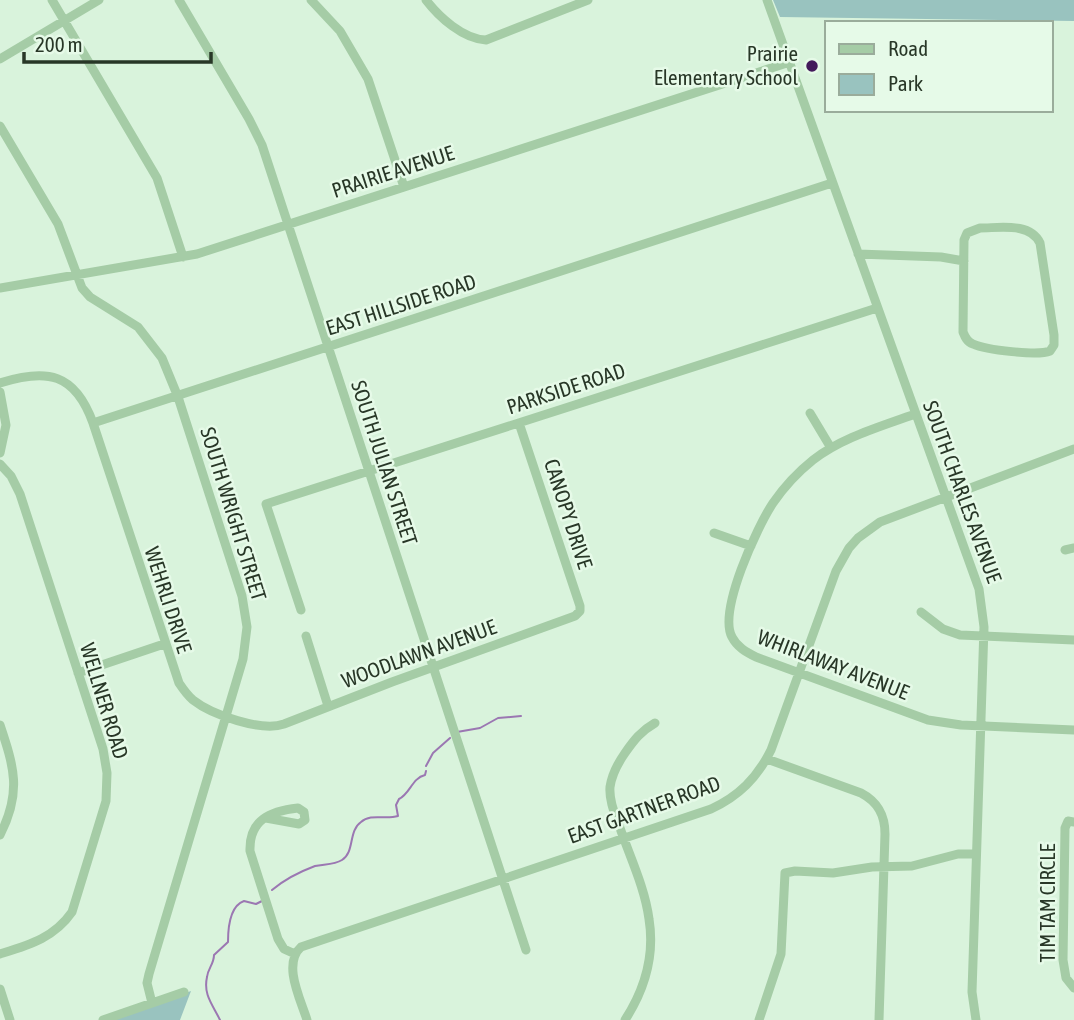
<svg xmlns="http://www.w3.org/2000/svg" width="1074" height="1020" viewBox="0 0 1074 1020" font-family="'Asap Condensed',sans-serif">
<style>
.green{fill:#99c3bf}
.lines{fill:none;stroke-linecap:round;stroke-linejoin:round}
.stream{stroke:#9b77b2;stroke-width:2}
.minor{stroke:#a5cca6;stroke-width:9}
.poi-dot{fill:#431a5b;stroke:#e6fae8;stroke-width:2.5}
.labels{text-anchor:middle;stroke-width:5;stroke-linejoin:round;paint-order:stroke}
.poi-label{font-size:21px;fill:#283727;stroke:#e6fae8;text-anchor:end}
.street-label{font-size:21px;fill:#283727;stroke:#e6fae8}
</style>
<rect width="100%" height="100%" fill="#d9f3dc"/>
<!-- green -->
<path class="green" d="M773,0H1074V21L780,17Z
M191,991L180,1020H111Z"/>
<g class="lines">
<!-- stream -->
<path class="stream" d="M457,732L480,728L498,718L521,716
M426,766L433,753L450,738
M272,890C285,879 299,872 315,866C323,864 334,865 342,860C355,852 348,831 361,822C371,813 385,820 398,816L396,805L399,799C410,794 412,778 425,775L426,771
M220,1020C213,1005 203,995 207,977C208,968 214,964 214,955L228,942C228,928 230,906 244,901L256,904L262,901"/>
<!-- minor -->
<path class="minor" d="M52,0L157,178L183,257
M179,0L249,119L262,145L526,950
M311,0L340,31L368,79L404,187
M426,0C439,17 463,39 486,40L588,0
M767,0L979,589L984,627L972,992L976,1020
M0,59L99,0
M0,126L58,224L82,288L90,297L138,327L162,358L178,397L242,596L247,627L243,659L149,974L147,983L152,1003
M980,228C1000,228 1030,222 1040,243L1054,335V345L1050,351C1038,356 986,350 973,344C967,342 965,337 963,332L964,240L967,233Z
M858,254L941,257L964,261
M0,288L197,254L790,62
M0,383C47,368 75,373 93,423L179,683C183,689 187,695 193,700C212,715 262,732 284,724L392,682L575,616L580,611V606L519,423
M0,392L6,425L0,453
M810,413L831,448
M915,414C880,427 843,437 813,460C798,472 784,487 773,503C757,527 718,611 732,637C737,647 746,652 756,657L928,720L961,725L1074,730
M93,423L832,183
M0,464L11,476L20,494L103,749L107,773L106,801L72,912C54,938 29,945 0,954
M714,533L751,546
M1065,550L1074,548
M301,610L266,504L877,308
M921,612L943,629L960,635L1074,640
M306,636L328,706
M78,673L164,644
M0,725C14,767 22,792 0,835
M767,759L861,793C878,802 885,815 885,834L879,1020
M266,818L299,824L305,820L304,812L298,808C270,811 249,820 250,851L278,939L284,949L295,954
M1074,822L1068,821L1065,828L1063,960L1066,978L1074,988
M0,989L10,1020
M103,1020L184,992
M307,1020C301,1000 282,964 301,947L711,809C739,796 757,778 771,750L836,571L849,548L858,538L880,522L1074,449
M625,1020C645,989 655,956 649,919C645,888 630,857 620,828C615,814 609,801 610,787C612,773 618,763 625,753C634,740 641,731 655,723
M759,1020L781,954L785,873L795,871L833,873L872,867L912,866L958,854H976"/>
</g>
<!-- markers -->
<circle class="poi-dot" cx="812" cy="66" r="7"/>
<g class="labels">
<!-- poi labels -->
<g class="poi-label">
<text x="798" y="61">Prairie<tspan x="798" dy="24">Elementary School</tspan></text>
</g>
<!-- street labels -->
<g class="street-label">
<text transform="translate(393 172) rotate(-18)" y="7">PRAIRIE AVENUE</text>
<text transform="translate(401 305) rotate(-18)" y="7">EAST HILLSIDE ROAD</text>
<text transform="translate(566 389) rotate(-18)" y="7">PARKSIDE ROAD</text>
<text transform="translate(384 463) rotate(72)" y="7">SOUTH JULIAN STREET</text>
<text transform="translate(962 492) rotate(70)" y="7">SOUTH CHARLES AVENUE</text>
<text transform="translate(233 514) rotate(73)" y="7">SOUTH WRIGHT STREET</text>
<text transform="translate(568 514) rotate(72)" y="7">CANOPY DRIVE</text>
<text transform="translate(168 600) rotate(72)" y="7">WEHRLI DRIVE</text>
<text transform="translate(419 654) rotate(-20)" y="7">WOODLAWN AVENUE</text>
<text transform="translate(833 665) rotate(21)" y="7">WHIRLAWAY AVENUE</text>
<text transform="translate(104 701) rotate(73)" y="7">WELLNER ROAD</text>
<text transform="translate(644 810) rotate(-20)" y="7">EAST GARTNER ROAD</text>
<text transform="translate(1048 903) rotate(-90)" y="7">TIM TAM CIRCLE</text>
</g>
</g>
<!-- legend -->
<rect x="825" y="21" width="228" height="91" fill="#e6fae8" stroke="#9aac9b" stroke-width="2"/>
<rect x="839" y="44" width="35" height="10" fill="#a5cca6" stroke="#9aac9b" stroke-width="2"/>
<text x="888" y="56" font-size="21" fill="#283727">Road</text>
<rect x="839" y="74" width="35" height="21" fill="#99c3bf" stroke="#9aac9b" stroke-width="2"/>
<text x="888" y="91" font-size="21" fill="#283727">Park</text>
<!-- scale -->
<path d="M24 52v10h187v-10" fill="none" stroke="#283727" stroke-width="3.5"/>
<text x="35" y="52" font-size="21" fill="#283727" stroke="#e6fae8" stroke-width="5" paint-order="stroke">200 m</text>
</svg>
